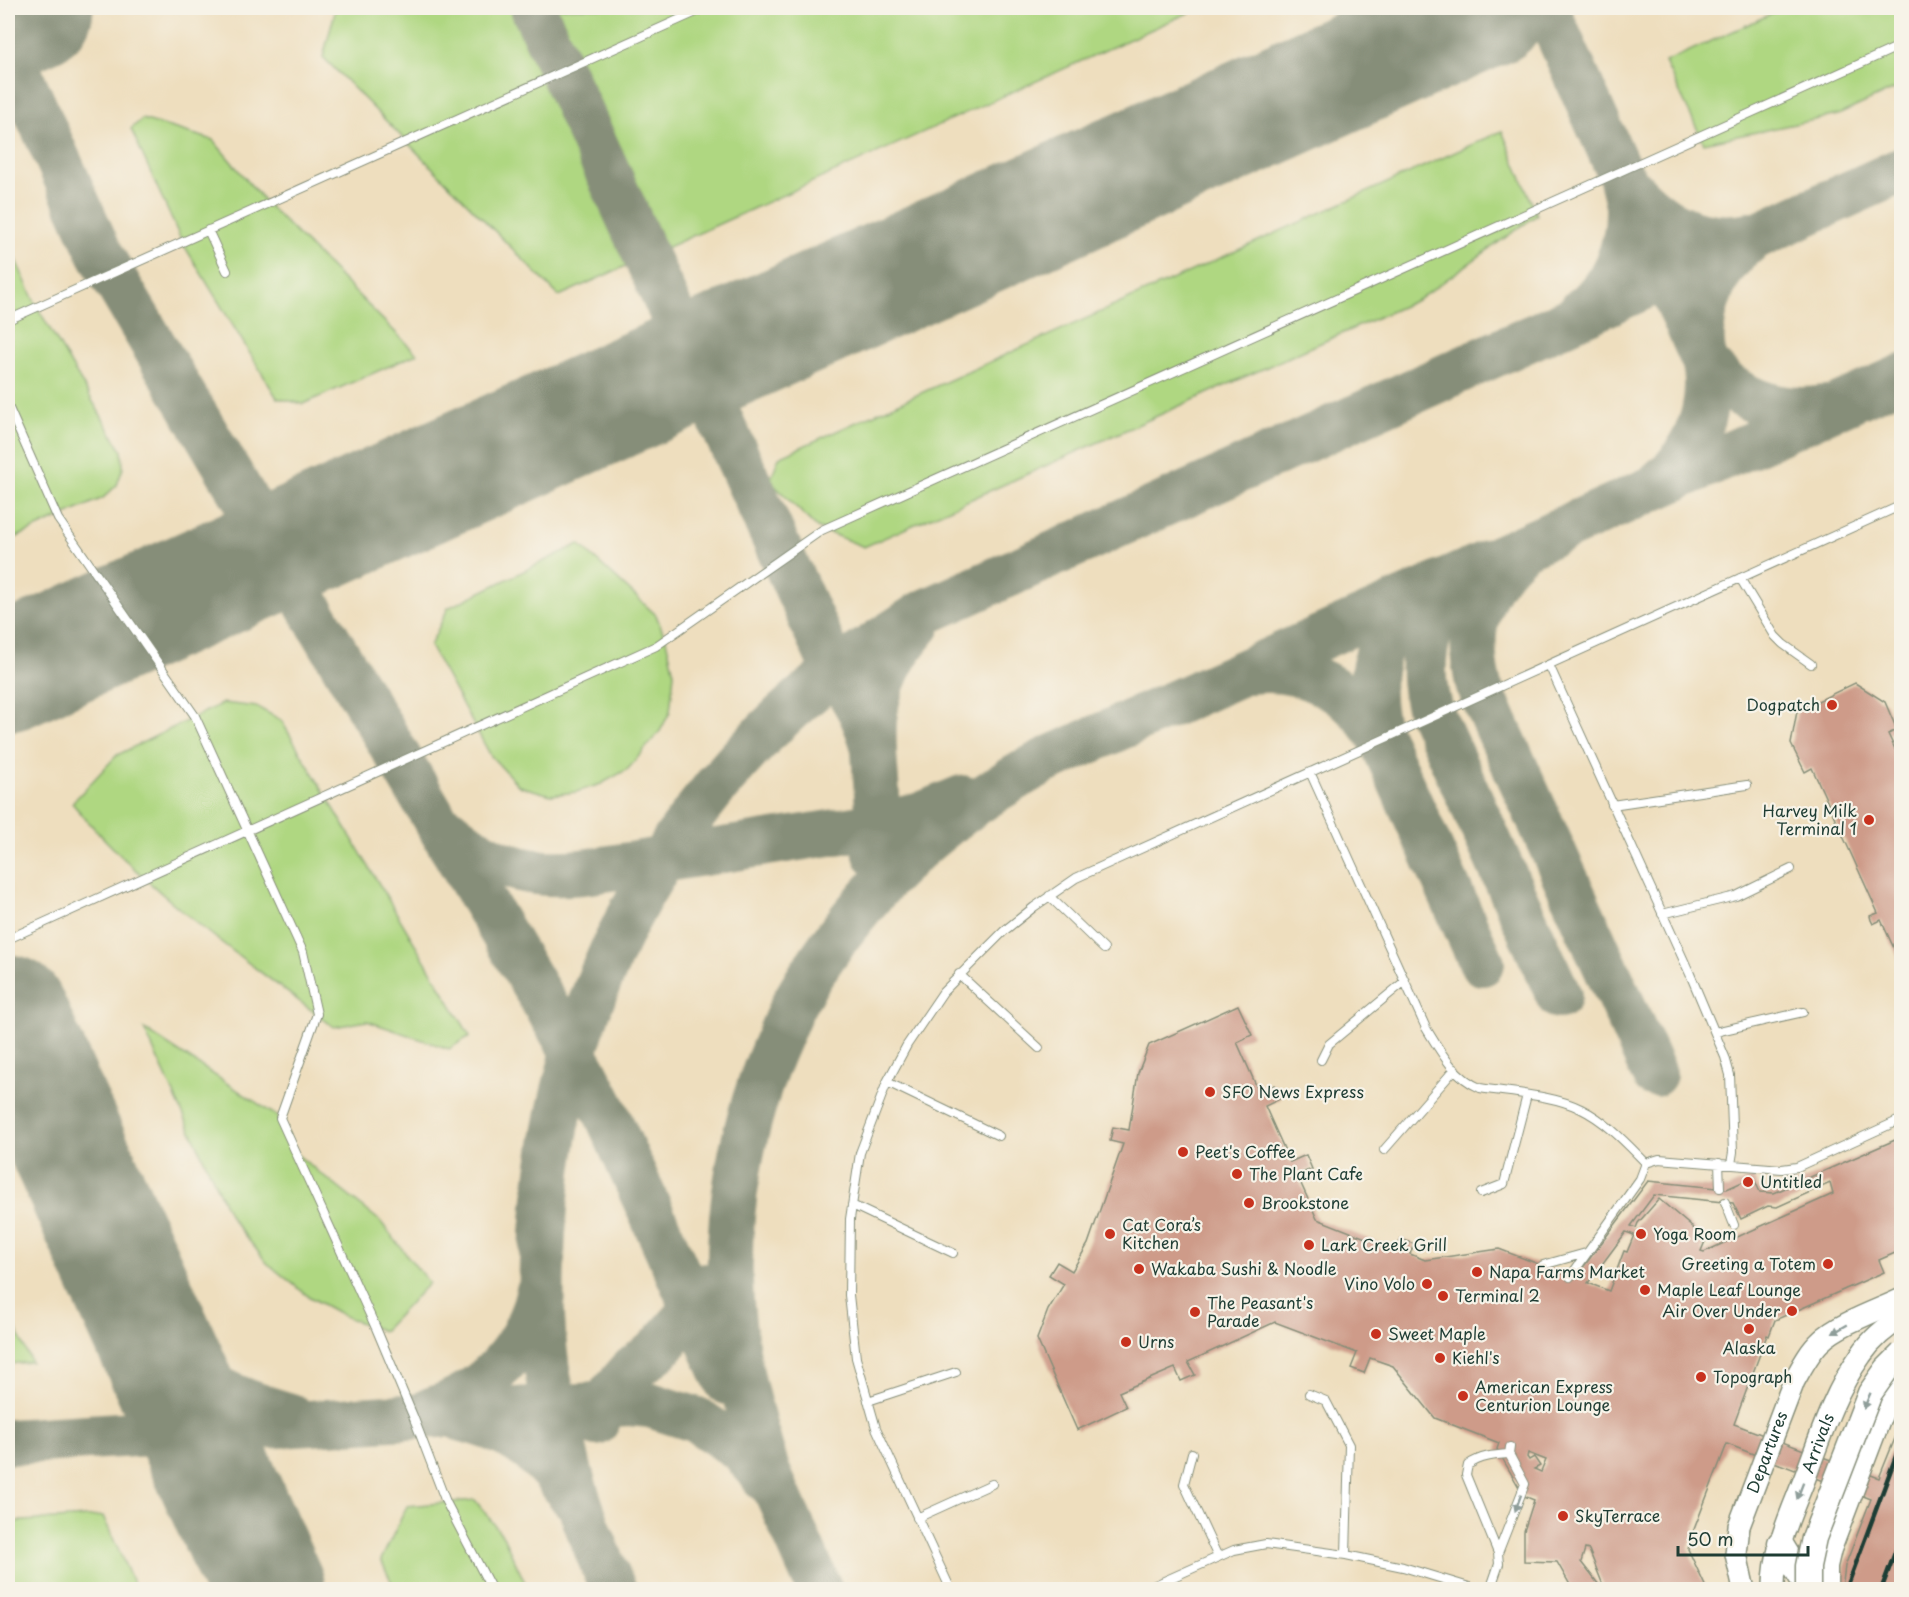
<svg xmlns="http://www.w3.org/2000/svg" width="1909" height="1597" viewBox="0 0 1909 1597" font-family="'Playpen Sans',sans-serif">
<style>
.green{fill:#afd781;stroke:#678a5a;stroke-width:1.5}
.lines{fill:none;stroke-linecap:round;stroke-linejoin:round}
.taxiway{stroke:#868e79;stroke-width:46}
.runway{stroke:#868e79;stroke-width:117}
.building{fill:#ce9b89;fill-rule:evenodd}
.lane-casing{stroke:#868e79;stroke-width:10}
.secondary-casing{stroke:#868e79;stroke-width:24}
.primary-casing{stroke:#868e79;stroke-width:27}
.lane{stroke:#fff;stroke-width:8}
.secondary{stroke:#fff;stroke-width:21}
.primary{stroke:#fff;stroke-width:24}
.rail{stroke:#1f3d34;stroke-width:4.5}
.primary-bridge-casing{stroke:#868e79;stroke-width:27;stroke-linecap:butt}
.primary-bridge{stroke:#fff;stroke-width:24}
.oneway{fill:#8f9e9a}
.poi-dot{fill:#c8321e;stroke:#f7f3e8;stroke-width:2}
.labels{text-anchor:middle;stroke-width:4.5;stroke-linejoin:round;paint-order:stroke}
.poi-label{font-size:16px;fill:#1f3d34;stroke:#f7f3e8;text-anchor:start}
.street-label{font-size:16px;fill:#1f3d34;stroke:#f7f3e8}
</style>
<rect width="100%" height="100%" fill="#f7f3e8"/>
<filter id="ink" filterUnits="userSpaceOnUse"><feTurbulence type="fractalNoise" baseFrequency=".0167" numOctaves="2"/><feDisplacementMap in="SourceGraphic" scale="12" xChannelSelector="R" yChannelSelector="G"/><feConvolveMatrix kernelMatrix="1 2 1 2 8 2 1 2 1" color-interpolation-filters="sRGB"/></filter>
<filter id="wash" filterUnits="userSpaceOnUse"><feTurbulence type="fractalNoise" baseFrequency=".008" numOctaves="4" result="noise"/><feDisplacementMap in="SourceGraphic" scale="24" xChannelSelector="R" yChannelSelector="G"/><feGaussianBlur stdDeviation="1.35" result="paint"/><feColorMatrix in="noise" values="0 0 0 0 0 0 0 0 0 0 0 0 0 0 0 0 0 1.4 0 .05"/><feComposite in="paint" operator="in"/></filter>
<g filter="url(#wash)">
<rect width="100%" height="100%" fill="#eedebe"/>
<!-- green -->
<path class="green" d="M336,8H1199L559,296L323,57Z
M1784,8H1901V86L1838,115L1704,143L1665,62Z
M142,119L213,140L266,203L417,354L303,404L277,398L182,242L131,129Z
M1502,131L1537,215L1419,299L864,547L817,528L770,481L779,457Z
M8,243L37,307L122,451L123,468L117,485L103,498L8,541Z
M579,544L656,615L666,640L674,673L670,712L660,731L628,769L601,784L576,792L551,795L519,786L491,756L430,646L448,608Z
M223,703L257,707L281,720L470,1036L449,1049L367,1021L334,1027C242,958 146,892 72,803L117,755Z
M144,1029L280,1118L295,1153L380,1221L429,1283L383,1331L346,1317L308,1296L267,1263L231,1218Z
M8,1311L31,1362L8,1364Z
M475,1500L503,1536L528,1589H395L381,1560L407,1506Z
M103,1516L136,1589H8V1522Z"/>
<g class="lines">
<!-- taxiway -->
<path class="taxiway" d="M533,8L835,672C854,697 865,717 874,748
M1546,8L1704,361C1732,399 1779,416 1825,408
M8,48L97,247L111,273L584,1070L607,1115L727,1382
M1581,311C1613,287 1629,247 1628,207C1627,198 1624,188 1622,179C1656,220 1695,246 1750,235
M1660,482C1690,459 1708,420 1707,382C1707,370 1703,358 1702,345C1699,306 1716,265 1749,241
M1519,551C1477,590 1465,631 1479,687L1654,1074
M1471,572C1429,606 1414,658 1430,710L1559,996
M1418,597C1376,630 1362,685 1379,735L1482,963
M1251,671C1304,664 1351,691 1379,735
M447,829C498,872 539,880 604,869L880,825L921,815L962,798
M876,854C883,809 871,765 874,720C877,684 895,651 918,625
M134,1294C150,1318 166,1346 187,1366C216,1393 253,1405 291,1416
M431,1410C485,1394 526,1348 538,1294
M462,1419C515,1432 541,1452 572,1497
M596,1423L612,1393L633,1369L658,1350L680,1325L707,1286
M8,1442L629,1403L650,1405L697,1420L742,1450L766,1480
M755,1443L820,1590
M767,1470C750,1415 735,1360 731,1302C725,1212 742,1119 779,1037C784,1026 788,1014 794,1003C826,946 874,885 925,842C962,810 1002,784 1045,761L1902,377
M614,1590C597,1552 581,1513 570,1473C565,1455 562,1437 557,1418C554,1402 549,1385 547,1369C540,1324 541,1278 543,1233C554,1056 617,895 737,762C766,730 802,696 837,671C864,651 893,633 921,614L1902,170"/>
<!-- runway -->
<path class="runway" d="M8,20L35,8
M8,673L1489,8
M8,1013L267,1590"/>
</g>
<g id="blocks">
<!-- building -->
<path class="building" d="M1855,683L1885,702L1897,730L1888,734L1902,764V966L1881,920L1873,924L1871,920L1870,916L1878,913L1812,768L1805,772L1791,744L1797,711Z
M1238,1005L1252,1035L1237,1042L1259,1092L1274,1085L1280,1099L1265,1106L1290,1162L1306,1155L1312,1169L1297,1175L1317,1219L1396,1250L1401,1239L1414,1244L1410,1254L1425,1260L1499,1249L1575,1278L1648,1181L1727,1189L1753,1177L1760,1192L1774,1193L1902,1137V1250L1879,1260L1884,1272L1775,1320L1769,1336L1767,1335L1734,1424L1879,1478L1902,1421V1590H1842L1845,1566L1871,1499L1727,1444L1693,1532H1694L1688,1549L1707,1590H1605L1589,1550L1585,1549L1581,1562L1603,1590H1573L1557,1562L1524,1561V1531L1534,1500L1524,1496L1497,1449L1499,1443L1435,1418L1393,1366L1370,1358L1364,1373L1351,1368L1357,1353L1275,1322L1188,1362L1195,1375L1181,1381L1175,1368L1119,1392L1126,1407L1077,1430L1037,1339L1048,1310L1064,1284L1049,1275L1057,1262L1072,1271L1088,1244L1123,1144L1110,1141L1113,1127L1129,1130L1138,1073L1149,1045ZM1830,1183L1833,1194L1704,1252L1701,1251L1706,1239L1659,1199L1638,1223L1636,1228L1631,1226L1654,1195L1733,1203L1741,1219L1768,1206L1777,1207ZM1626,1232L1634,1235L1627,1252L1624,1251L1609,1291L1588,1283ZM1528,1453L1546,1460L1541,1472L1534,1469L1540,1466L1534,1457L1529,1460L1527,1457Z"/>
</g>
</g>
<g filter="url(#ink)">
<use href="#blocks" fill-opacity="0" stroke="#868e79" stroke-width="1.5"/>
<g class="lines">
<defs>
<path id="lane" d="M208,230L227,271
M8,320L705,8
M8,406L58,519L195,716L303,952L317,1014L280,1118L376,1328L413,1416L446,1502L492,1590
M1740,578L1775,636L1783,644L1811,664
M1549,665L1690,974L1725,1057L1730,1075L1733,1152L1731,1164
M1310,772L1426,1028C1440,1051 1454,1077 1480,1088C1511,1093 1553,1095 1581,1109C1606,1121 1627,1144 1646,1163
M1612,805L1747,785
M1049,896L1104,949
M1662,914L1736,896L1791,869
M8,939L656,646L822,530L1902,45
M959,974L1039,1048
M1715,1032L1803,1012
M1321,1060L1329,1044L1405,981
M887,1082L999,1136
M1384,1150L1455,1069
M1646,1163L1659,1159L1782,1169L1797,1167L1902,1119
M1719,1163L1720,1188
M1481,1193L1504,1184L1527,1095
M1725,1202L1734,1225
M852,1205L953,1253
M1543,1265L1586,1253
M1570,1277L1640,1179L1646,1163
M1309,1394L1326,1401L1349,1445L1346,1555
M868,1401L956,1372
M1192,1453L1184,1484L1218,1557
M917,1518L992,1484
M1498,1553L1525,1484L1509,1454
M951,1590L876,1428L856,1358L849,1295L850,1219L860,1153L887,1082L907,1045L943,992L1004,931L1034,907L1076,878L1902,505
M1144,1590L1234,1550L1266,1544L1346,1555L1403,1567L1479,1590
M1490,1590L1499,1564L1498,1553L1466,1475L1468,1465C1481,1456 1494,1455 1509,1454L1510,1447"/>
<g id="secondary">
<path id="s1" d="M1744,1590L1736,1554L1739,1526L1794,1381C1802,1367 1809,1352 1821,1341C1838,1324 1879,1310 1902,1299"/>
<path id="s2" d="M1774,1590C1773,1549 1792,1512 1806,1475C1821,1434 1835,1391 1861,1355C1871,1340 1886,1327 1902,1318"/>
</g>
<path id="primary" d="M1780,1543L1809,1590
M1825,1590V1566L1829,1549L1884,1404L1902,1373"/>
</defs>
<!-- lane casing -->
<use href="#lane" class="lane-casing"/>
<!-- secondary casing -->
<use href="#secondary" class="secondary-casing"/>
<!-- primary casing -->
<use href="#primary" class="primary-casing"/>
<!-- lane -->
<use href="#lane" class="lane"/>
<!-- secondary -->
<use href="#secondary" class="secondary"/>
<!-- primary -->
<use href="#primary" class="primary"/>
<!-- rail -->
<path class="rail" d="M1846,1590L1902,1440
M1881,1590L1902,1534"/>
<defs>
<path id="primary-bridge" d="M1808,1590V1566L1814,1538L1870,1393L1887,1369L1902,1354"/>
</defs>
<!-- primary-bridge casing -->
<use href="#primary-bridge" class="primary-bridge-casing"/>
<!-- primary-bridge -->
<use href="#primary-bridge" class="primary-bridge"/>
</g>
<!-- one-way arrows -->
<defs><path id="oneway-solid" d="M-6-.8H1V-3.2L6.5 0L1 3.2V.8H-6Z" transform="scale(1.5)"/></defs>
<g class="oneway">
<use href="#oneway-solid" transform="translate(1840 1329) rotate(150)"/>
<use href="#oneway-solid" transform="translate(1867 1401) rotate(113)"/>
<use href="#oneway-solid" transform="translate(1800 1491) rotate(111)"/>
<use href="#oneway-solid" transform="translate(1518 1503) rotate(110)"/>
</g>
</g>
<!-- markers -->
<g class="poi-dot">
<circle cx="1832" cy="705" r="6"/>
<circle cx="1869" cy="820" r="6"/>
<circle cx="1210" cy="1092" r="6"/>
<circle cx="1183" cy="1152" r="6"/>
<circle cx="1237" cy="1174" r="6"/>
<circle cx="1748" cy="1182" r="6"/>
<circle cx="1249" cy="1203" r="6"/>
<circle cx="1110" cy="1234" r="6"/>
<circle cx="1641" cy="1234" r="6"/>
<circle cx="1309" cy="1245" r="6"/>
<circle cx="1828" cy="1264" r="6"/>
<circle cx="1139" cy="1269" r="6"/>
<circle cx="1477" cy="1272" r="6"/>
<circle cx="1427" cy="1284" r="6"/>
<circle cx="1645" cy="1290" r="6"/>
<circle cx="1443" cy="1296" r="6"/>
<circle cx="1792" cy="1311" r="6"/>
<circle cx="1195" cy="1312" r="6"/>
<circle cx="1749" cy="1329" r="6"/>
<circle cx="1376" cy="1334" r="6"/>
<circle cx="1126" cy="1342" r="6"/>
<circle cx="1440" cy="1358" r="6"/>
<circle cx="1701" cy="1377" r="6"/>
<circle cx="1463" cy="1396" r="6"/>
<circle cx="1563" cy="1516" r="6"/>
</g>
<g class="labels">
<!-- poi labels -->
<g class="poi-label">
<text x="1820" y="711" text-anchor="end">Dogpatch</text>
<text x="1857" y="817" text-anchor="end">Harvey Milk<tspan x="1857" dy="18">Terminal 1</tspan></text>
<text x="1222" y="1098">SFO News Express</text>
<text x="1195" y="1158">Peet's Coffee</text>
<text x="1249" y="1180">The Plant Cafe</text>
<text x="1760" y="1188">Untitled</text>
<text x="1261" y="1209">Brookstone</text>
<text x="1122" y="1231">Cat Cora’s<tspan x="1122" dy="18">Kitchen</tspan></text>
<text x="1653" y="1240">Yoga Room</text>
<text x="1321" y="1251">Lark Creek Grill</text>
<text x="1816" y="1270" text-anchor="end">Greeting a Totem</text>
<text x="1151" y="1275">Wakaba Sushi &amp; Noodle</text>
<text x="1489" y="1278">Napa Farms Market</text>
<text x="1415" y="1290" text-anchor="end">Vino Volo</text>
<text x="1657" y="1296">Maple Leaf Lounge</text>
<text x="1455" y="1302">Terminal 2</text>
<text x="1207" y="1309">The Peasant's<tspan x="1207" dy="18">Parade</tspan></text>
<text x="1780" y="1317" text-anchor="end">Air Over Under</text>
<text x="1388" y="1340">Sweet Maple</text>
<text x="1138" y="1348">Urns</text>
<text x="1749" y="1354" text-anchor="middle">Alaska</text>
<text x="1452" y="1364">Kiehl's</text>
<text x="1713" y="1383">Topograph</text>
<text x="1475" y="1393">American Express<tspan x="1475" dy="18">Centurion Lounge</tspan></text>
<text x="1575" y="1522">SkyTerrace</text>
</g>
<!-- street labels -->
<g class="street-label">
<text dy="6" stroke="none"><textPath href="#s2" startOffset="154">Arrivals</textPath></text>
<text dy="6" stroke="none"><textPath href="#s1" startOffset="144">Departures</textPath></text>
</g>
</g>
<!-- margin -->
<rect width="1909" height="1597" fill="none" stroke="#f7f3e8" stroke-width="30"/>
<!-- scale -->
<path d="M1678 1546v9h130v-9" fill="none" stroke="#1f3d34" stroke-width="3"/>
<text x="1687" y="1546" font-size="18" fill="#1f3d34" stroke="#f7f3e8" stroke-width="4.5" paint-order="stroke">50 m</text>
</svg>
